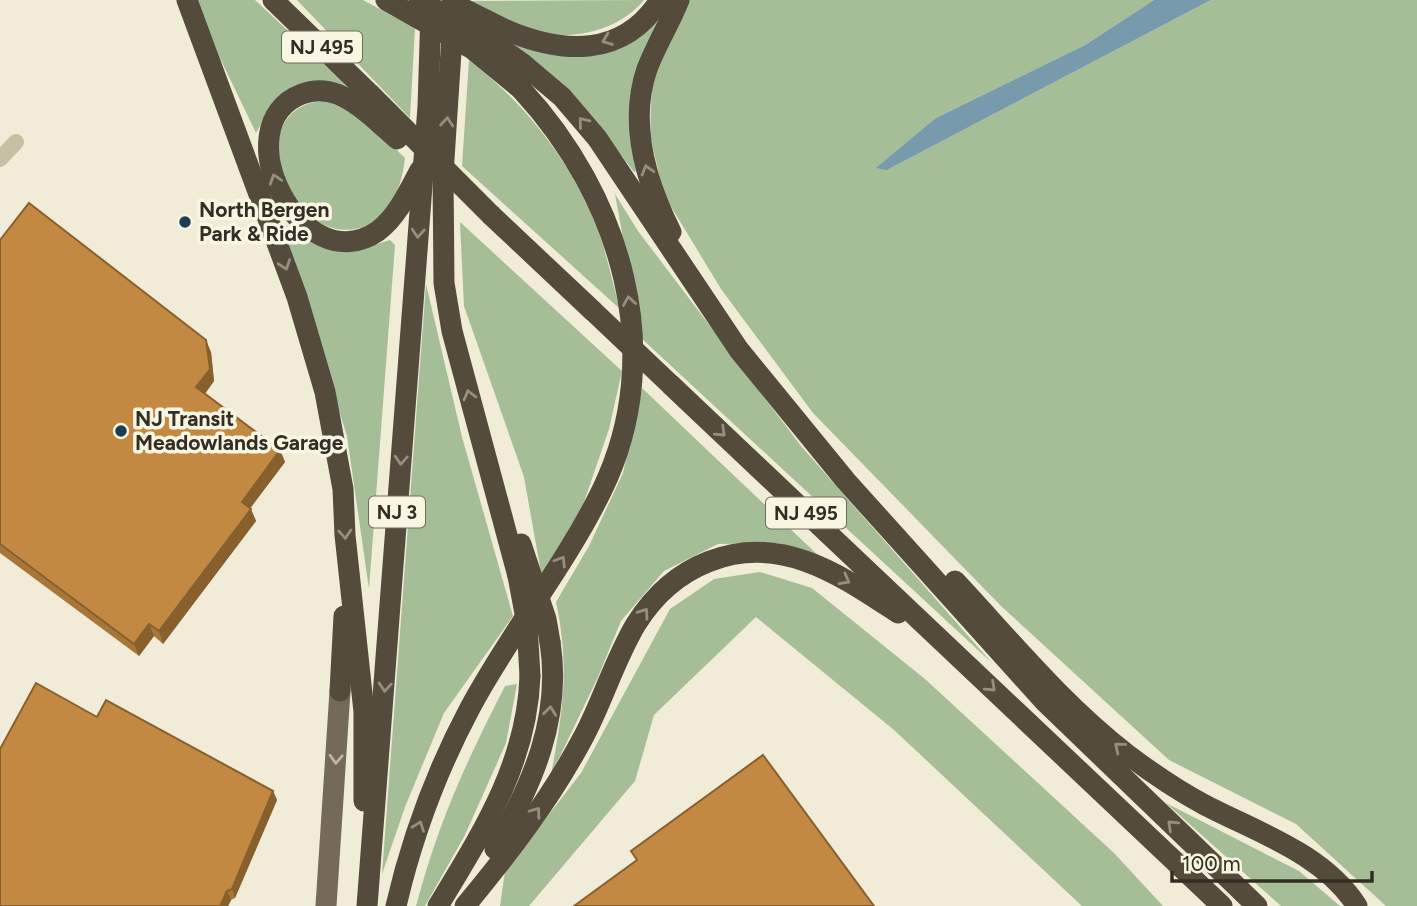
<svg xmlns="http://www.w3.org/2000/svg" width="1417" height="906" font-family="Figtree,sans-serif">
	<rect width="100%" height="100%" fill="#f0ecd7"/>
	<g fill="#a6be98">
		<path d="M198 0H255L355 93 341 87 269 110 256 133 219 56Z"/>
		<path d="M297 0H363L415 28 410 118Z"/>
		<path d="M644 0C619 31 569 43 531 30 509 22 488 10 467 1Z"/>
		<path d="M669 0 637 77 638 171 634 172 588 112 505 40 563 56 591 55Z"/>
		<path d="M686 0H1154L1085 45 936 118 887 170 1211 0H1417V906H1386L1296 824 1169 760 1001 606 813 413 721 289 664 195 650 135 652 78Z"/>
		<path d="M469 60C527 105 575 166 600 236 608 260 613 285 620 309L462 166Z"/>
		<path d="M322 101C358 107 379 133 405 158 402 183 394 213 368 225 293 258 234 110 322 101Z"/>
		<path d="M615 194 638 231 801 446 992 663 641 338Z"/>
		<path d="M279 221C327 249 334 258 390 240L395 245 369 589 347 436Z"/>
		<path d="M460 222 622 371 609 429 583 505 542 578 524 477 464 306Z"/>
		<path d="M426 284 462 437 513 616 444 713 405 807 382 874Z"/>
		<path d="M642 388 822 559 777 543 718 544 664 571 621 621 598 677 551 775C563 710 570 668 556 602L589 546 623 473Z"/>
		<path d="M760 572 812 588 925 679 1114 853 1163 906H1082L894 730 756 617 654 715 635 781 529 906H500L505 871 581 773 670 609 714 579Z"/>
		<path d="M517 684 506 743 465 835 425 906H416C438 823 466 762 505 686Z"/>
		<path d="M1166 803 1299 871 1340 906H1281Z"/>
	</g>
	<path fill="#779aac" d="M1154 0H1211L887 170 876 168 936 118 1085 45Z"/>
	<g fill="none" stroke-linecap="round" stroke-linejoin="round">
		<path stroke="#c7bfa4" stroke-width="16" d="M0 159 16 142"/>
		<path stroke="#756a57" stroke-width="21" d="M326 906 340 691"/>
		<g stroke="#544b3d" stroke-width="21">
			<path d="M187 0 297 297 325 392 343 489 345 535 364 712V801"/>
			<path d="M273 0 370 94"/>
			<path d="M453 21 443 174 444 283 452 331 518 576"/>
			<path d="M506 30C562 54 623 58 660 0"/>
			<path d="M523 64 562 97 597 138 739 350 846 481 1045 702 1257 906"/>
			<path d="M369 114C349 98 328 84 302 94 222 124 301 284 378 231 397 217 409 191 420 170"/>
			<path d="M491 215 593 311"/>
			<path d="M671 232C646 182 628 124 647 69 656 45 670 23 679 0"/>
			<path d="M671 385 1222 906"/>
			<path d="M955 581C1010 640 1063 705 1128 755 1152 773 1177 790 1203 804 1256 832 1323 853 1357 906"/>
			<path d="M340 691 344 616"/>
			<path d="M495 849C532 785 562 718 550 642"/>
			<path d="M367 906 428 107 431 11"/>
			<path d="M396 906C412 837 437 770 470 708 510 633 565 566 602 490 669 352 620 196 521 89"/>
			<path d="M438 906C482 833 527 764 530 676"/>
			<path d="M465 906C509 853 552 797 584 736 603 700 615 659 636 624 673 565 738 537 805 561 839 573 869 594 898 613"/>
		</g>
		<g stroke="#544b3d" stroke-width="21">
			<path d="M386 0 471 48 521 89"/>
			<path d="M419 0 494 43 523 64"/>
			<path d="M452 3 506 30"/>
			<path d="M370 94 491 215"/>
			<path d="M369 114 397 139"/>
			<path d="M593 311 671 385"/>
			<path d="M521 544 546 619 550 642"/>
			<path d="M518 576 527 624 530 676"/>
		</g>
	</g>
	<g fill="#a87639">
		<path d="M0 240 211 352 214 381 205 394 280 450 285 462 250 508 256 521 163 644 154 636 139 656 0 553Z"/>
		<path d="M273 791 277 800 235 898 231 900 228 906H0Z"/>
	</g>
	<g fill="#88602e">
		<path d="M206 340 211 352 214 381 200 400 196 387Z"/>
		<path d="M280 450 285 462 246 514 242 502Z"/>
		<path d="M251 509 256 521 163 644 159 631Z"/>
		<path d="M149 624 154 636 139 656 134 644Z"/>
		<path d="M273 791 277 800 235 898 232 889Z"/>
		<path d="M227 891 231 900 228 906H220Z"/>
	</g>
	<g fill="#c38942" stroke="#88602e" stroke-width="2">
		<path d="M29 203 206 340 210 369 196 387 280 450 242 502 251 509 159 631 149 624 134 644 0 544V240Z"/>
		<path d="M36 683 97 717 106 700 273 791 232 889 227 891 220 906H0V749Z"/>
		<path d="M763 755 874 906H574L637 860 631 851Z"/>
	</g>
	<defs><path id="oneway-chevron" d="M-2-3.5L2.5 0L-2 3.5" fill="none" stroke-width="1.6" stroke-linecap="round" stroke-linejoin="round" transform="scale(1.75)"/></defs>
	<g stroke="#968f7f">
		<use href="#oneway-chevron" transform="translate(607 40) rotate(159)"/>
		<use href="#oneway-chevron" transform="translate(447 122) rotate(-85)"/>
		<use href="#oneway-chevron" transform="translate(583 122) rotate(-129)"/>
		<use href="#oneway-chevron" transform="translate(647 170) rotate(-106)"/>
		<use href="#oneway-chevron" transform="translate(275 179) rotate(-108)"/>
		<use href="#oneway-chevron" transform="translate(418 233) rotate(94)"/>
		<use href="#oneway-chevron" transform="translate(285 265) rotate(70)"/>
		<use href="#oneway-chevron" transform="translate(629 301) rotate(-99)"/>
		<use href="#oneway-chevron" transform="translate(469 395) rotate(-105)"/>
		<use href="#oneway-chevron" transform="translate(721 432) rotate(43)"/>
		<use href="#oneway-chevron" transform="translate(401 460) rotate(94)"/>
		<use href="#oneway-chevron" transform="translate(345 534) rotate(86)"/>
		<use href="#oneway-chevron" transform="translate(561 561) rotate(-58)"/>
		<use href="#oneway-chevron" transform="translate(845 580) rotate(29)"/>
		<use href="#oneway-chevron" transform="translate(644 613) rotate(-55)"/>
		<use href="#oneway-chevron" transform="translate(385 687) rotate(94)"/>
		<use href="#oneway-chevron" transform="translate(991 687) rotate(43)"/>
		<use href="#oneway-chevron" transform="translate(550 711) rotate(-83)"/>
		<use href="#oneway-chevron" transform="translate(1119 747) rotate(-141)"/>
		<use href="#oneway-chevron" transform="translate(536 812) rotate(-54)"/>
		<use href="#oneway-chevron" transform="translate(1172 825) rotate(-137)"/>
		<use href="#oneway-chevron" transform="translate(419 826) rotate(-70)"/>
	</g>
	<use stroke="#bdb6a4" href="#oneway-chevron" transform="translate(336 759) rotate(93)"/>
	<g fill="#1c3e53" stroke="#f8f5e3" stroke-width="2.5">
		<circle cx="185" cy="222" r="7"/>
		<circle cx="121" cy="431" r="7"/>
	</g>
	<g text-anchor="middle" stroke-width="7" stroke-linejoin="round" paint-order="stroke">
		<g fill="#f8f5e3" stroke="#6e6a5e" stroke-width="2">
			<rect x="282" y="31.5" width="80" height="31" rx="5"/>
			<rect x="369" y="496.5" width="56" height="31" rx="5"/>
			<rect x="766" y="497.5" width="80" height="31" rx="5"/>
		</g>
		<g font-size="19" font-weight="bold" fill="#332e25">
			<text x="322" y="54">NJ 495</text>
			<text x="397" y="519">NJ 3</text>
			<text x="806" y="520">NJ 495</text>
		</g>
		<g font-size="21" font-weight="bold" fill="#332e25" stroke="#f8f5e3" text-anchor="start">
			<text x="199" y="217">North Bergen<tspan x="199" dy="24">Park &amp; Ride</tspan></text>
			<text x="135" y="426">NJ Transit<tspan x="135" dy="24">Meadowlands Garage</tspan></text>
		</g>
	</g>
	<path d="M1172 871v10h200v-10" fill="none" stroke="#332e25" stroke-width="3.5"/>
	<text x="1182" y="871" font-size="21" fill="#332e25" stroke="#f8f5e3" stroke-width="5" paint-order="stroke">100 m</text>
</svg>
